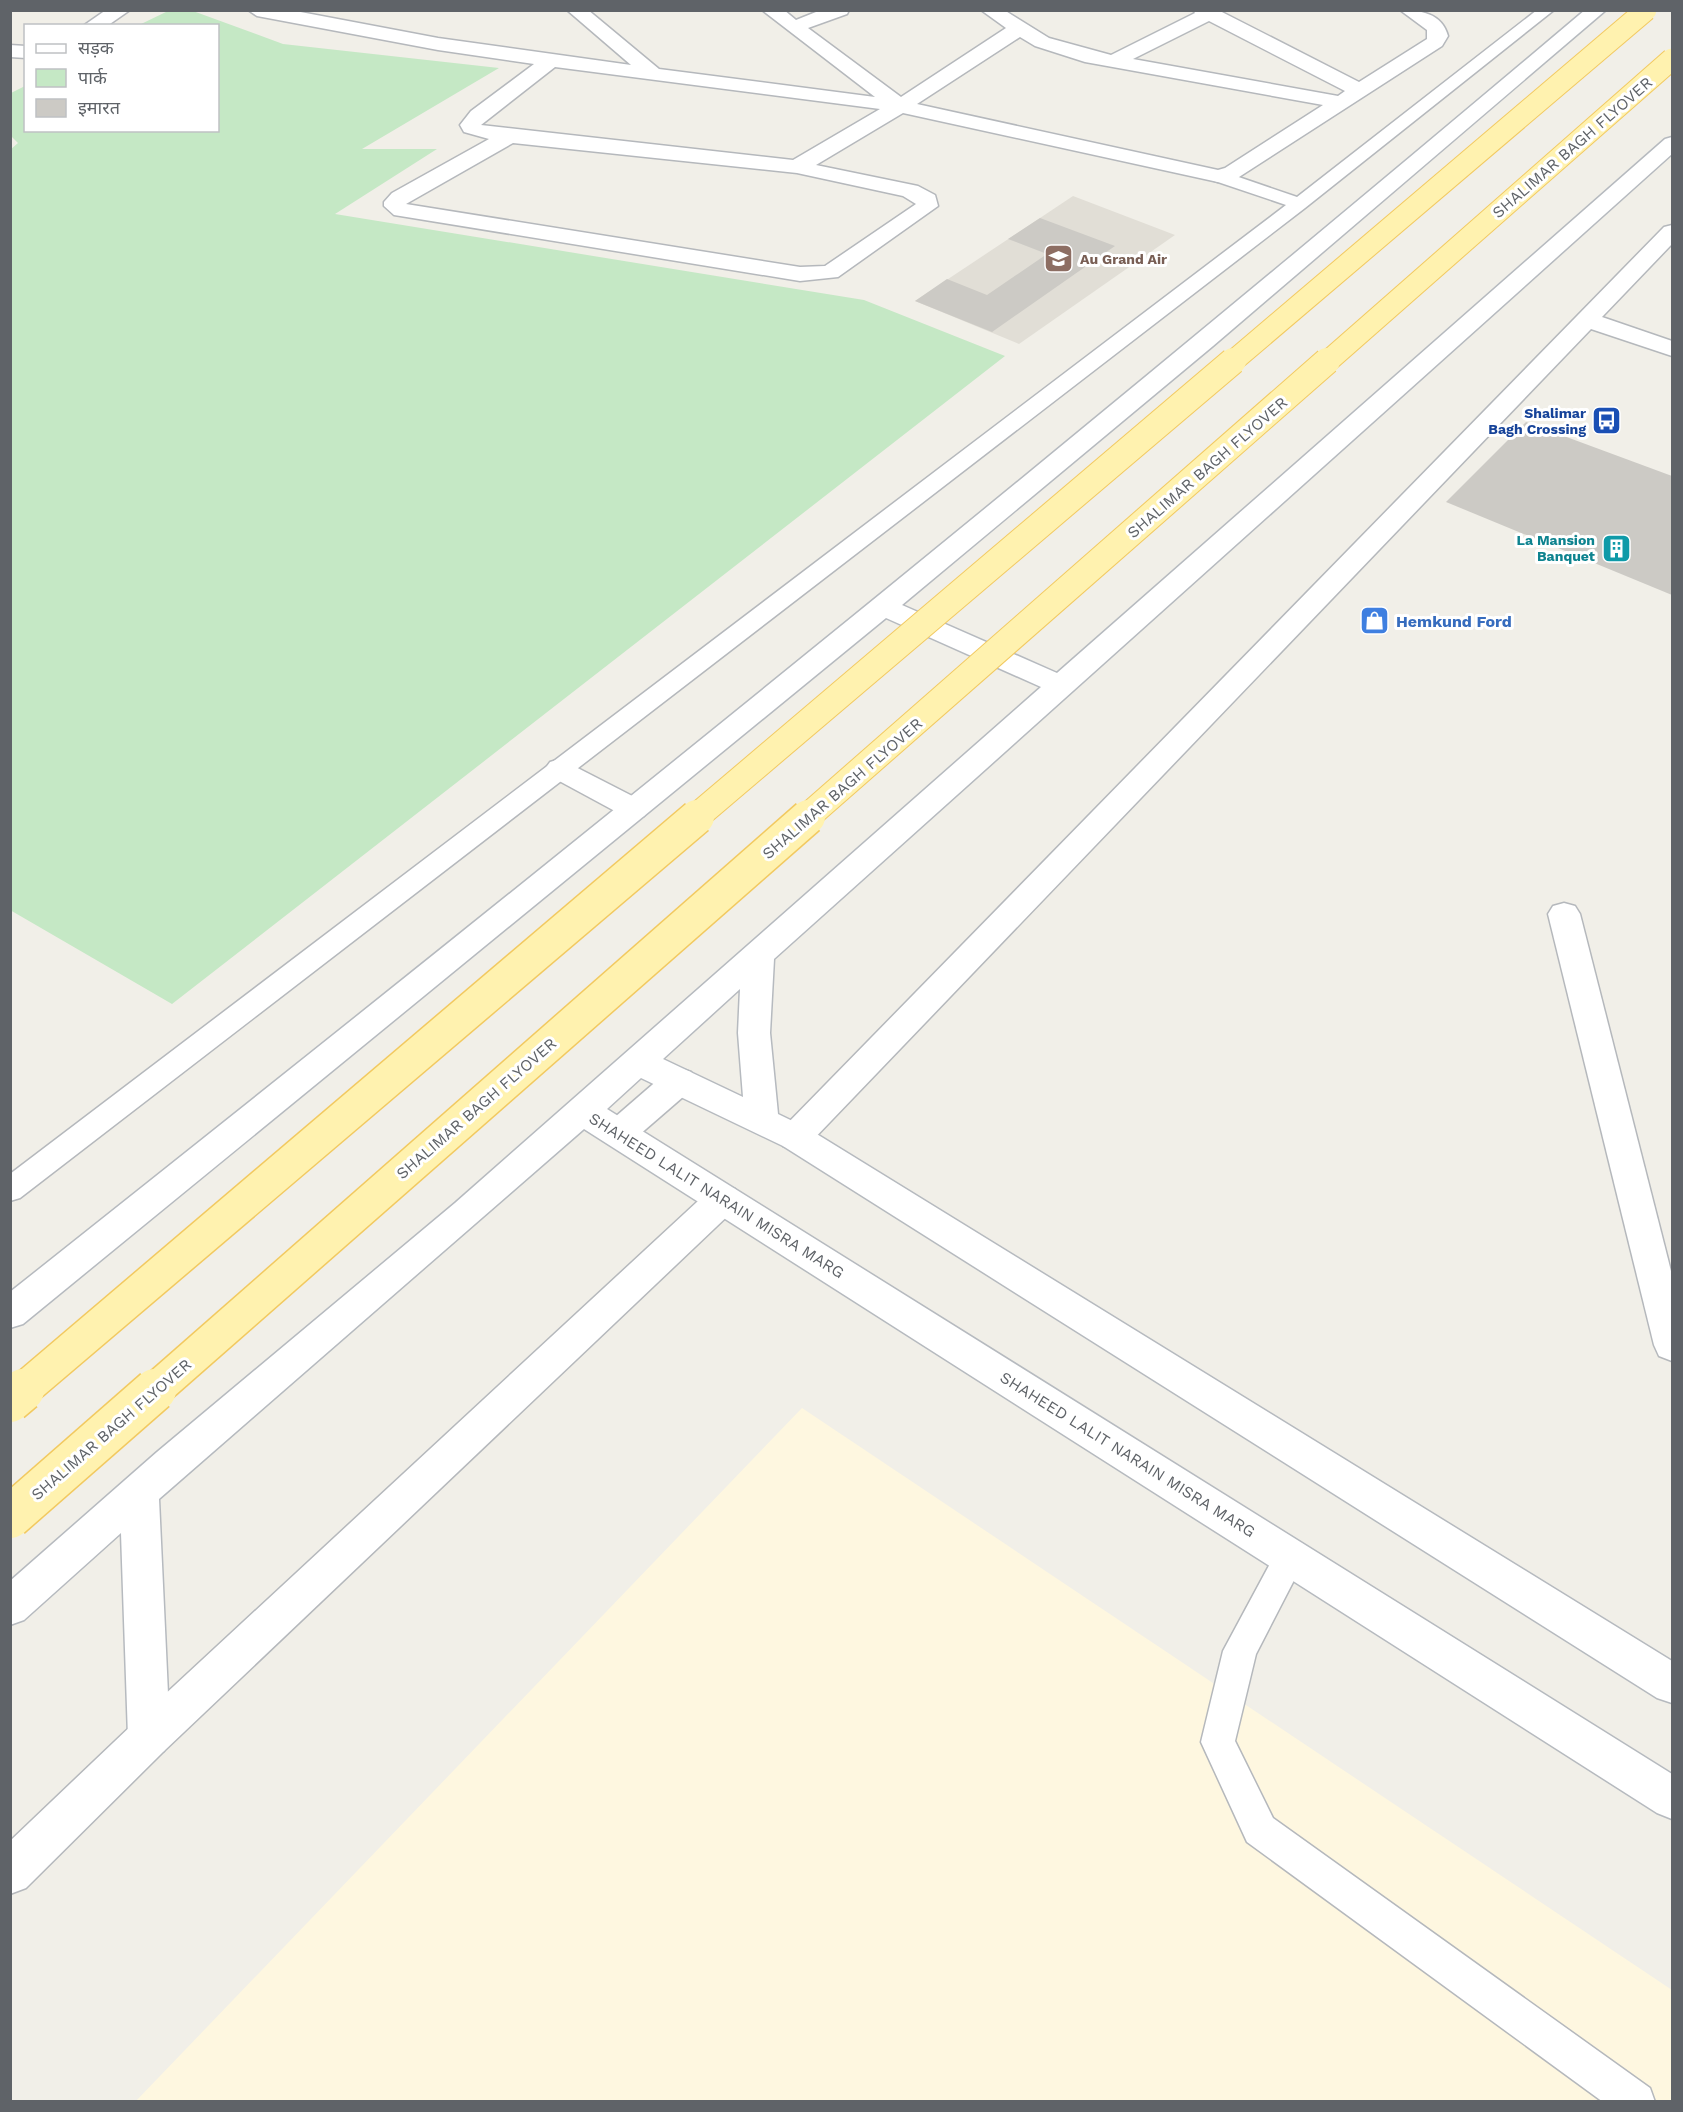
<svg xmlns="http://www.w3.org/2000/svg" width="1683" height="2112" font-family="'Work Sans','Noto Sans Devanagari',sans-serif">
	<rect width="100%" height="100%" fill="#f1efe8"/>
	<path fill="#fef7e0" d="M802 1408 1672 1990V2101L135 2102Z"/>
	<path fill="#e1ded6" d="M1073 196 1175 235 1019 344 915 301Z"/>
	<path fill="#c5e8c5" d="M168 11H193L283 44 499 68 362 149H437L335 214 864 300 1005 356 172 1004 10 910V150L18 143 11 136V93L25 86 26 130H218V26L139 25Z"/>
	<g fill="#cccac5">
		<path d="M1040 218 1115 246 992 332 915 301 947 279 987 295 1047 254 1008 239Z"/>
		<path d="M1526 422 1672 476V595L1446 502Z"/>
	</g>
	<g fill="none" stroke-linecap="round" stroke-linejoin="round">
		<defs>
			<g id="lane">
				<path d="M1537 10H1554L1305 208 20 1198 10 1201V1174L1286 205 1212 180 1209 176 1212 172H1224L1297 197Z"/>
				<path d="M1290 1542 1301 1547 1306 1557 1256 1654 1235 1741 1273 1818 1650 2088 1655 2102H1603L1247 1842 1201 1742 1223 1651 1279 1547Z"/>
			</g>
			<g id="street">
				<path d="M106 10H130L107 26H83Z"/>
				<path d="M248 10H290L438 38 631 65 567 10H588L659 69 875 97 762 10H784L796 20 821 10H849L847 14 808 28 901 97 1006 28 981 10H1004L1049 38 1111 55 1195 13 1193 10H1218L1359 82 1427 39V30L1400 10C1420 10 1442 13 1448 36L1442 46 1239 177 1218 182 903 113 816 165 918 186 935 195 938 206 838 277 800 281 394 215 384 206V202L392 193 489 139 464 132 460 125 471 111 534 64 438 50 257 16ZM1209 21 1345 91 1338 96 1133 59ZM1020 37 1035 46 1085 62 1323 105 1225 168 1218 170 917 104ZM555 67 880 109 793 160 481 125ZM513 143 797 173 903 196 916 204 825 266 800 267 406 204Z"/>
				<path d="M10 45 26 46V58L10 57Z"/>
				<path d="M1672 225V244L1602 317 1672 341V356L1591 329 807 1146 795 1150 783 1146 778 1137 783 1128 1664 227Z"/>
				<path d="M560 759 644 802 649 809 644 816 634 819 624 816 550 776 545 769 550 762Z"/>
				<path d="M1564 903 1575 906 1580 914 1672 1275V1361L1659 1356 1654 1345 1548 914 1553 906Z"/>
				<path d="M679 1068 691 1072 696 1081 691 1090 631 1142 619 1146 607 1142 602 1133 607 1124 667 1072Z"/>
				<path d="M723 1185 735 1189 740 1199 735 1209 164 1751 26 1888 10 1894V1841L134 1723 711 1189Z"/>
			</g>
			<path id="secondary" d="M1585 10H1606L1213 346 902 605 1057 673 1665 139 1672 137V154L774 959 770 1033 778 1114 807 1128 1672 1661V1703L1657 1698 783 1146 641 1078 607 1109 1672 1774V1819L1657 1813 584 1129 159 1499 170 1737 164 1751 149 1757 134 1751 128 1737 121 1533 24 1620 10 1625V1581L157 1452 455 1203 1041 687 886 618 23 1324 10 1328V1292C541 871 1068 447 1585 10ZM740 989 738 1033 743 1097 663 1059Z"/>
		</defs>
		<use href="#lane" stroke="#b5b8bc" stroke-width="3"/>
		<use href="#street" stroke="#b5b8bc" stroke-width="3"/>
		<use href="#secondary" stroke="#b6babf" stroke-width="3"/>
		<use href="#lane" fill="#fff" fill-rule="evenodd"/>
		<use href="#street" fill="#fff" fill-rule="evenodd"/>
		<use href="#secondary" fill="#fff" fill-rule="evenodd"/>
		<defs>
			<g id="primary-bridge-far3">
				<path d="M1231 363 1646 10"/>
				<path d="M1326 363 1672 59"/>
			</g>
			<g id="primary-bridge-far2">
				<path d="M695 818 1233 361"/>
				<path d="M806 818 1327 361"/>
			</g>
			<g id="primary-bridge-far1">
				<path d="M21 1392 697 817"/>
				<path d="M153 1392 808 817"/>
			</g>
			<g id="primary-bridge">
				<path d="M10 1401 23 1390"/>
				<path d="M10 1517 155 1390"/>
			</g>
		</defs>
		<use href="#primary-bridge-far3" stroke="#f2c960" stroke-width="23" stroke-linecap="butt"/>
		<use href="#primary-bridge-far2" stroke="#f2c960" stroke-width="28" stroke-linecap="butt"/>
		<use href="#primary-bridge-far1" stroke="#f2c960" stroke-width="37" stroke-linecap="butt"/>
		<use href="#primary-bridge" stroke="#f2c960" stroke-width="45" stroke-linecap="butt"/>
		<use href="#primary-bridge-far3" stroke="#fff2af" stroke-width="21"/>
		<use href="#primary-bridge-far2" stroke="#fff2af" stroke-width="26"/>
		<use href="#primary-bridge-far1" stroke="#fff2af" stroke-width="34"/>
		<use href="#primary-bridge" stroke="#fff2af" stroke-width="42"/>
	</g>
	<defs>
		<symbol id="school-square" viewBox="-11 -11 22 22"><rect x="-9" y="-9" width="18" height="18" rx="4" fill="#8d6e63" stroke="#fff"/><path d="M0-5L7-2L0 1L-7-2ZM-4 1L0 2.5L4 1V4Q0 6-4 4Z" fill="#fff"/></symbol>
		<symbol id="bus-square" viewBox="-11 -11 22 22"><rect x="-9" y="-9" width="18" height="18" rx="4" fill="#1a4fb4" stroke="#fff"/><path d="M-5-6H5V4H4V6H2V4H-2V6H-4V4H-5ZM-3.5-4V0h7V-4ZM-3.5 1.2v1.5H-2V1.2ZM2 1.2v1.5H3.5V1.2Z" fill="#fff"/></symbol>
		<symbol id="building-square" viewBox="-11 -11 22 22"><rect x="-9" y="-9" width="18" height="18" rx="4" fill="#0f9aa8" stroke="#fff"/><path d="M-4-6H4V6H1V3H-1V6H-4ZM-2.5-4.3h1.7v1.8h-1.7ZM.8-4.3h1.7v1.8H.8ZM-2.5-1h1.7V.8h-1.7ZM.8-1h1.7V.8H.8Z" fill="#fff"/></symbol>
		<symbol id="shop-square" viewBox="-11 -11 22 22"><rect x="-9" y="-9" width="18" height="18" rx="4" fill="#3f7fe0" stroke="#fff"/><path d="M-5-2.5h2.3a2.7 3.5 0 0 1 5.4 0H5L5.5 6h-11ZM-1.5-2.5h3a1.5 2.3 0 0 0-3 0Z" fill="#fff"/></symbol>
	</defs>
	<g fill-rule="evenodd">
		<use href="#school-square" x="1042" y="242" width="33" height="33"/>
		<use href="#bus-square" x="1590" y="404" width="33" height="33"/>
		<use href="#building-square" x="1600" y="532" width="33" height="33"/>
		<use href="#shop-square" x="1358" y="604" width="33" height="33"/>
	</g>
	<g text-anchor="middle" stroke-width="6" stroke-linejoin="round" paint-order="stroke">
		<g font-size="14" font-weight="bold" fill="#785e54" stroke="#fff" text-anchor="start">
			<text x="1080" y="264">Au Grand Air</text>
		</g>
		<g font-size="14" font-weight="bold" fill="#164399" stroke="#fff" text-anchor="end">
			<text x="1586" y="418">Shalimar<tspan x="1586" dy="16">Bagh Crossing</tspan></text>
		</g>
		<g font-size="14" font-weight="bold" fill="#0d838f" stroke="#fff" text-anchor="end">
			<text x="1595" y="545">La Mansion<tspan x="1595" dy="16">Banquet</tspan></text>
		</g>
		<g font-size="16" fill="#5f6368" stroke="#fff">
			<text transform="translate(1572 147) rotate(-41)" y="6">SHALIMAR BAGH FLYOVER</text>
			<text transform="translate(1207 467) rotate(-41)" y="6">SHALIMAR BAGH FLYOVER</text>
			<text transform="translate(842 788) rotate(-41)" y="6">SHALIMAR BAGH FLYOVER</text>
			<text transform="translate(476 1108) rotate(-41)" y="6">SHALIMAR BAGH FLYOVER</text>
			<text transform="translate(717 1195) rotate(32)" y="6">SHAHEED LALIT NARAIN MISRA MARG</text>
			<text transform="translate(111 1429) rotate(-41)" y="6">SHALIMAR BAGH FLYOVER</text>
			<text transform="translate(1128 1454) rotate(32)" y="6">SHAHEED LALIT NARAIN MISRA MARG</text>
		</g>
		<g font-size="16" font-weight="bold" fill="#366cbe" stroke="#fff" text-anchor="start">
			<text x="1396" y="627">Hemkund Ford</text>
		</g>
	</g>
	<rect width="1683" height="2112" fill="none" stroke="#5f6368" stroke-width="24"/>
	<rect x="24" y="24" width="195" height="108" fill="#ffffff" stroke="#bfc1c3" stroke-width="1.5"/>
	<rect x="36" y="44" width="30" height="9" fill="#ffffff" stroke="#bfc1c3" stroke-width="1.5"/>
	<text x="78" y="54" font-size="18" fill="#5f6368">सड़क</text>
	<rect x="36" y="69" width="30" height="18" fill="#c5e8c5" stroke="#bfc1c3" stroke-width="1.5"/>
	<text x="78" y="84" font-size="18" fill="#5f6368">पार्क</text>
	<rect x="36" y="99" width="30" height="18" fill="#cccac5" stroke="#bfc1c3" stroke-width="1.5"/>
	<text x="78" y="114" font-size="18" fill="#5f6368">इमारत</text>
</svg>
